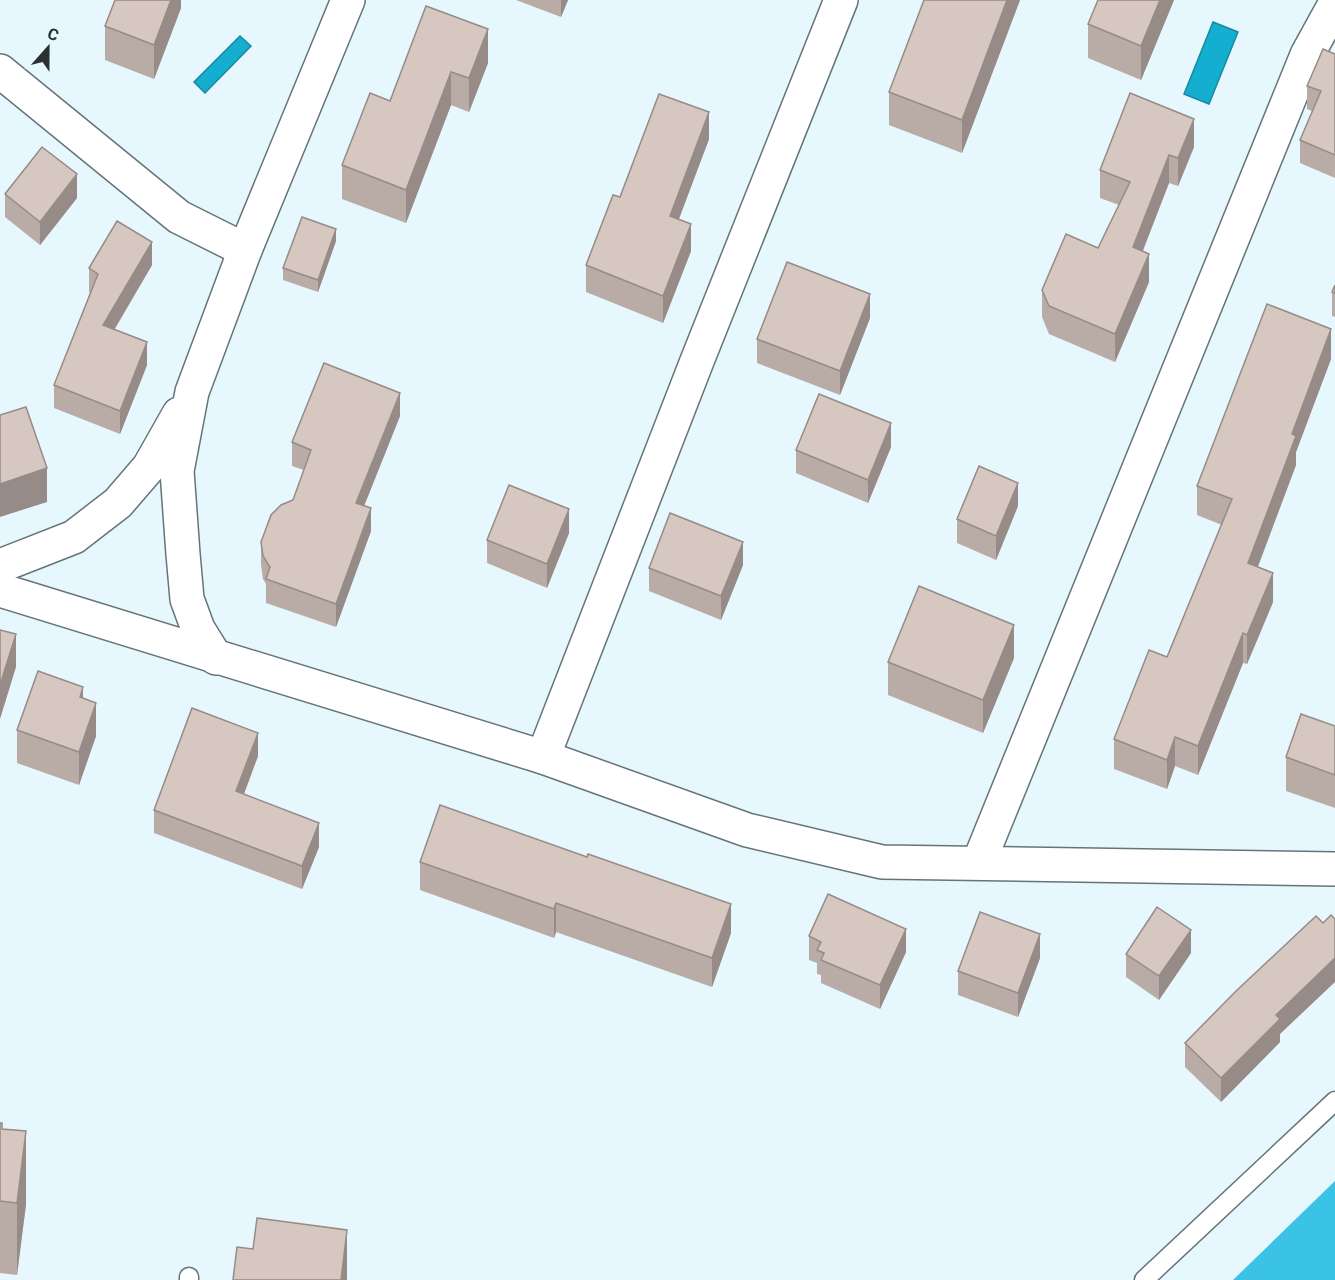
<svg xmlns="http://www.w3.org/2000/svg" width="1335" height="1280" font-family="Roboto,sans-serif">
	<rect width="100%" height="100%" fill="#e6f7fd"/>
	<path fill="#3ac3e6" d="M1335 1181V1280H1233Z"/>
	<g fill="#13aed0" stroke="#1a88a1" stroke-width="1.5">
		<path d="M1213 22 1238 32 1209 104 1184 94Z"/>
		<path d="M240 36 251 46 205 93 194 82Z"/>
	</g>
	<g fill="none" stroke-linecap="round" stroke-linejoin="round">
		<defs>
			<g id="lane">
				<path d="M189 1280V1277"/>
				<path d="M1144 1280 1335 1101"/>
			</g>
			<g id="street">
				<path d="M0 71 179 217 245 250"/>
				<path d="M0 566 74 537 118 503 149 467 179 414"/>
				<path d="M0 590 543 757 747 830 882 862 1335 869"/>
				<path d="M216 658 198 629 187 599 183 554 177 471 192 392 245 250 348 0"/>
				<path d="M543 757 697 361 841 0"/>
				<path d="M979 862 1307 55 1335 4"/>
			</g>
		</defs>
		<use href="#lane" stroke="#657479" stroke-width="21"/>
		<use href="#street" stroke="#657479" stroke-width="36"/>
		<use href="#lane" stroke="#fff" stroke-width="18"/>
		<use href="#street" stroke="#fff" stroke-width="33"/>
	</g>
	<g fill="#b9aba6">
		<path d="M181 0V8L154 79 105 60V26Z"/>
		<path d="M516 0H568L561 17Z"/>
		<path d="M1020 0 962 153 889 125V92Z"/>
		<path d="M1174 0 1141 80 1088 58V24Z"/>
		<path d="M426 6 488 63 469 112 451 105 406 223 342 199V165L390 101Z"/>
		<path d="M1335 54V178L1300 163V140L1312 111 1307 109V86Z"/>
		<path d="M709 139 678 220 691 251 663 323 586 292V265L620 197Z"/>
		<path d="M1194 147 1178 186 1169 183 1143 251 1149 282 1115 362 1049 334 1042 317V290L1098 248 1119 205 1100 198V170Z"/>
		<path d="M5 194 77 198 40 245 5 217Z"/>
		<path d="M336 241 318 292 283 280V268Z"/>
		<path d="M152 265 115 329 147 365 120 434 54 408V385L90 293 89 292V268Z"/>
		<path d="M1335 285V317L1332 316V292Z"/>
		<path d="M870 318 840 395 757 363V339Z"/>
		<path d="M1331 359 1296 452V465L1258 567 1273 602 1247 664 1243 663 1198 775 1175 766 1167 789 1114 769V739L1167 657 1222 525 1197 515V486Z"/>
		<path d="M400 416 364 506 371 531 336 627 266 603V584L263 579 261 565V542L293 500 304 470 292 466V442Z"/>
		<path d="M891 447 868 503 796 473V450Z"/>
		<path d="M1018 506 996 560 957 543V519Z"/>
		<path d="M569 533 547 588 487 563V540Z"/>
		<path d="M743 565 721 620 649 591V568Z"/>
		<path d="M1014 658 983 733 888 695V662Z"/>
		<path d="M83 698 96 736 79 785 17 763V730Z"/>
		<path d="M1335 726V808L1286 791V757Z"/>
		<path d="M258 756 244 794 319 847 302 889 154 833V810Z"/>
		<path d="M420 862 731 933 712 987 556 932 554 938 420 890Z"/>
		<path d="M809 936 906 952 880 1009 821 983V975L817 974V963L809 960Z"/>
		<path d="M1191 953 1159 1000 1126 977V954Z"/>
		<path d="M1040 958 1018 1017 958 995V971Z"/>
		<path d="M1280 1034V1042L1221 1102 1185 1067V1043Z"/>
		<path d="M0 1123 26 1204 17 1275 0 1273Z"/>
	</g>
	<g fill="#968b87">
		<path d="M171 0H181V8L154 79V45Z"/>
		<path d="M561 0H568L561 17Z"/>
		<path d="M1007 0H1020L962 153V120Z"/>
		<path d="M1160 0H1174L1141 80V46Z"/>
		<path d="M488 29V63L469 112V78Z"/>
		<path d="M451 72V105L406 223V190Z"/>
		<path d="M709 112V139L670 243V216Z"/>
		<path d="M1194 119V147L1178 186V158Z"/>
		<path d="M1169 155V183L1133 275V247Z"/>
		<path d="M77 174V198L40 245V222Z"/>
		<path d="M691 224V251L663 323V296Z"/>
		<path d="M336 229V241L318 292V280Z"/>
		<path d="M152 242V265L103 348V325Z"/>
		<path d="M1149 254V282L1115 362V334Z"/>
		<path d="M870 294V318L840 395V371Z"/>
		<path d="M1331 329V359L1296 452V465L1248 592V563L1292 434Z"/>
		<path d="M147 342V365L120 434V411Z"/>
		<path d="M400 393V416L356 526V503Z"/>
		<path d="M891 423V447L868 503V480Z"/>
		<path d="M47 468V502L0 517V484Z"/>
		<path d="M1018 483V506L996 560V536Z"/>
		<path d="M371 508V531L336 627V604Z"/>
		<path d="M569 509V533L547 588V564Z"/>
		<path d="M743 542V565L721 620V596Z"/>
		<path d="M1273 573V602L1247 664V635Z"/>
		<path d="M1014 625V658L983 733V700Z"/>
		<path d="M1243 633V663L1198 775V746Z"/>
		<path d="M16 634V667L0 719V685Z"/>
		<path d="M83 687V721L80 697Z"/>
		<path d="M96 703V736L79 785V752Z"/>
		<path d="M258 733V756L236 815V791Z"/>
		<path d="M1175 737V766L1167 789V760Z"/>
		<path d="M319 823V847L302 889V866Z"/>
		<path d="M556 903V932L554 938V909Z"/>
		<path d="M731 904V933L712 987V958Z"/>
		<path d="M906 929V952L880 1009V985Z"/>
		<path d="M1191 930V953L1159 1000V976Z"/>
		<path d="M1040 934V958L1018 1017V993Z"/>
		<path d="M1335 958V982L1280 1034V1042L1221 1102V1078L1276 1015Z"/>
		<path d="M26 1131V1204L17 1275V1203Z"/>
		<path d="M347 1230V1280H341Z"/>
	</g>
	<g fill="#d7c7c1" stroke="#968b87" stroke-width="1.5">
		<path d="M115 0H171L154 45 105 26Z"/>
		<path d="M924 0H1007L962 120 889 92Z"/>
		<path d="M1098 0H1160L1141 46 1088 24Z"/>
		<path d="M426 6 488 29 469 78 451 72 406 190 342 165 370 93 390 101Z"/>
		<path d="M1323 49 1335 54V155L1300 140 1321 91 1307 86Z"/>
		<path d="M1130 93 1194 119 1178 158 1169 155 1133 247 1149 254 1115 334 1049 306 1042 290 1066 234 1098 248 1130 182 1100 170Z"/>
		<path d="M659 94 709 112 670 216 691 224 663 296 586 265 613 195 620 197Z"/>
		<path d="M42 147 77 174 40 222 5 194Z"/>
		<path d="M302 217 336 229 318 280 283 268Z"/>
		<path d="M117 221 152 242 103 325 147 342 120 411 54 385 98 274 89 268Z"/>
		<path d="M787 262 870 294 840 371 757 339Z"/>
		<path d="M1335 285V293L1332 292Z"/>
		<path d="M1267 304 1331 329 1292 434 1296 436 1248 563 1273 573 1247 635 1243 633 1198 746 1175 737 1167 760 1114 739 1149 650 1167 657 1232 499 1197 486Z"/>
		<path d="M324 363 400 393 356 503 371 508 336 604 266 579 270 567 263 556 261 542 271 515 281 505 293 500 311 450 292 442Z"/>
		<path d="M819 394 891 423 868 480 796 450Z"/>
		<path d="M26 407 47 468 0 484V415Z"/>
		<path d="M979 466 1018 483 996 536 957 519Z"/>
		<path d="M509 485 569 509 547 564 487 540Z"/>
		<path d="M670 513 743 542 721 596 649 568Z"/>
		<path d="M919 586 1014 625 983 700 888 662Z"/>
		<path d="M0 630 16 634 0 685Z"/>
		<path d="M38 671 83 687 80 697 96 703 79 752 17 730Z"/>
		<path d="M192 708 258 733 236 791 319 823 302 866 154 810Z"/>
		<path d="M1301 714 1335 726V775L1286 757Z"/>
		<path d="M440 805 587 857 588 854 731 904 712 958 556 903 554 909 420 862Z"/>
		<path d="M828 894 906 929 880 985 821 960 824 953 817 950 821 942 809 936Z"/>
		<path d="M1157 907 1191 930 1159 976 1126 954Z"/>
		<path d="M980 912 1040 934 1018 993 958 971Z"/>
		<path d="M1331 915 1335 919V958L1276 1015 1280 1019 1221 1078 1185 1043 1235 992 1316 916 1323 923Z"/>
		<path d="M0 1123H2V1129L26 1131 17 1203 0 1201Z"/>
		<path d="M257 1218 347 1230 341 1280H233L237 1247 253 1249Z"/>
	</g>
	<g transform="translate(48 48) rotate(21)" stroke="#e6f7fd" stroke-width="4.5" paint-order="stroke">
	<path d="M0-4.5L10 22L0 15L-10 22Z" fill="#2a3033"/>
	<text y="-9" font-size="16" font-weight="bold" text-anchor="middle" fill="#2a3033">С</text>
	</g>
</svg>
